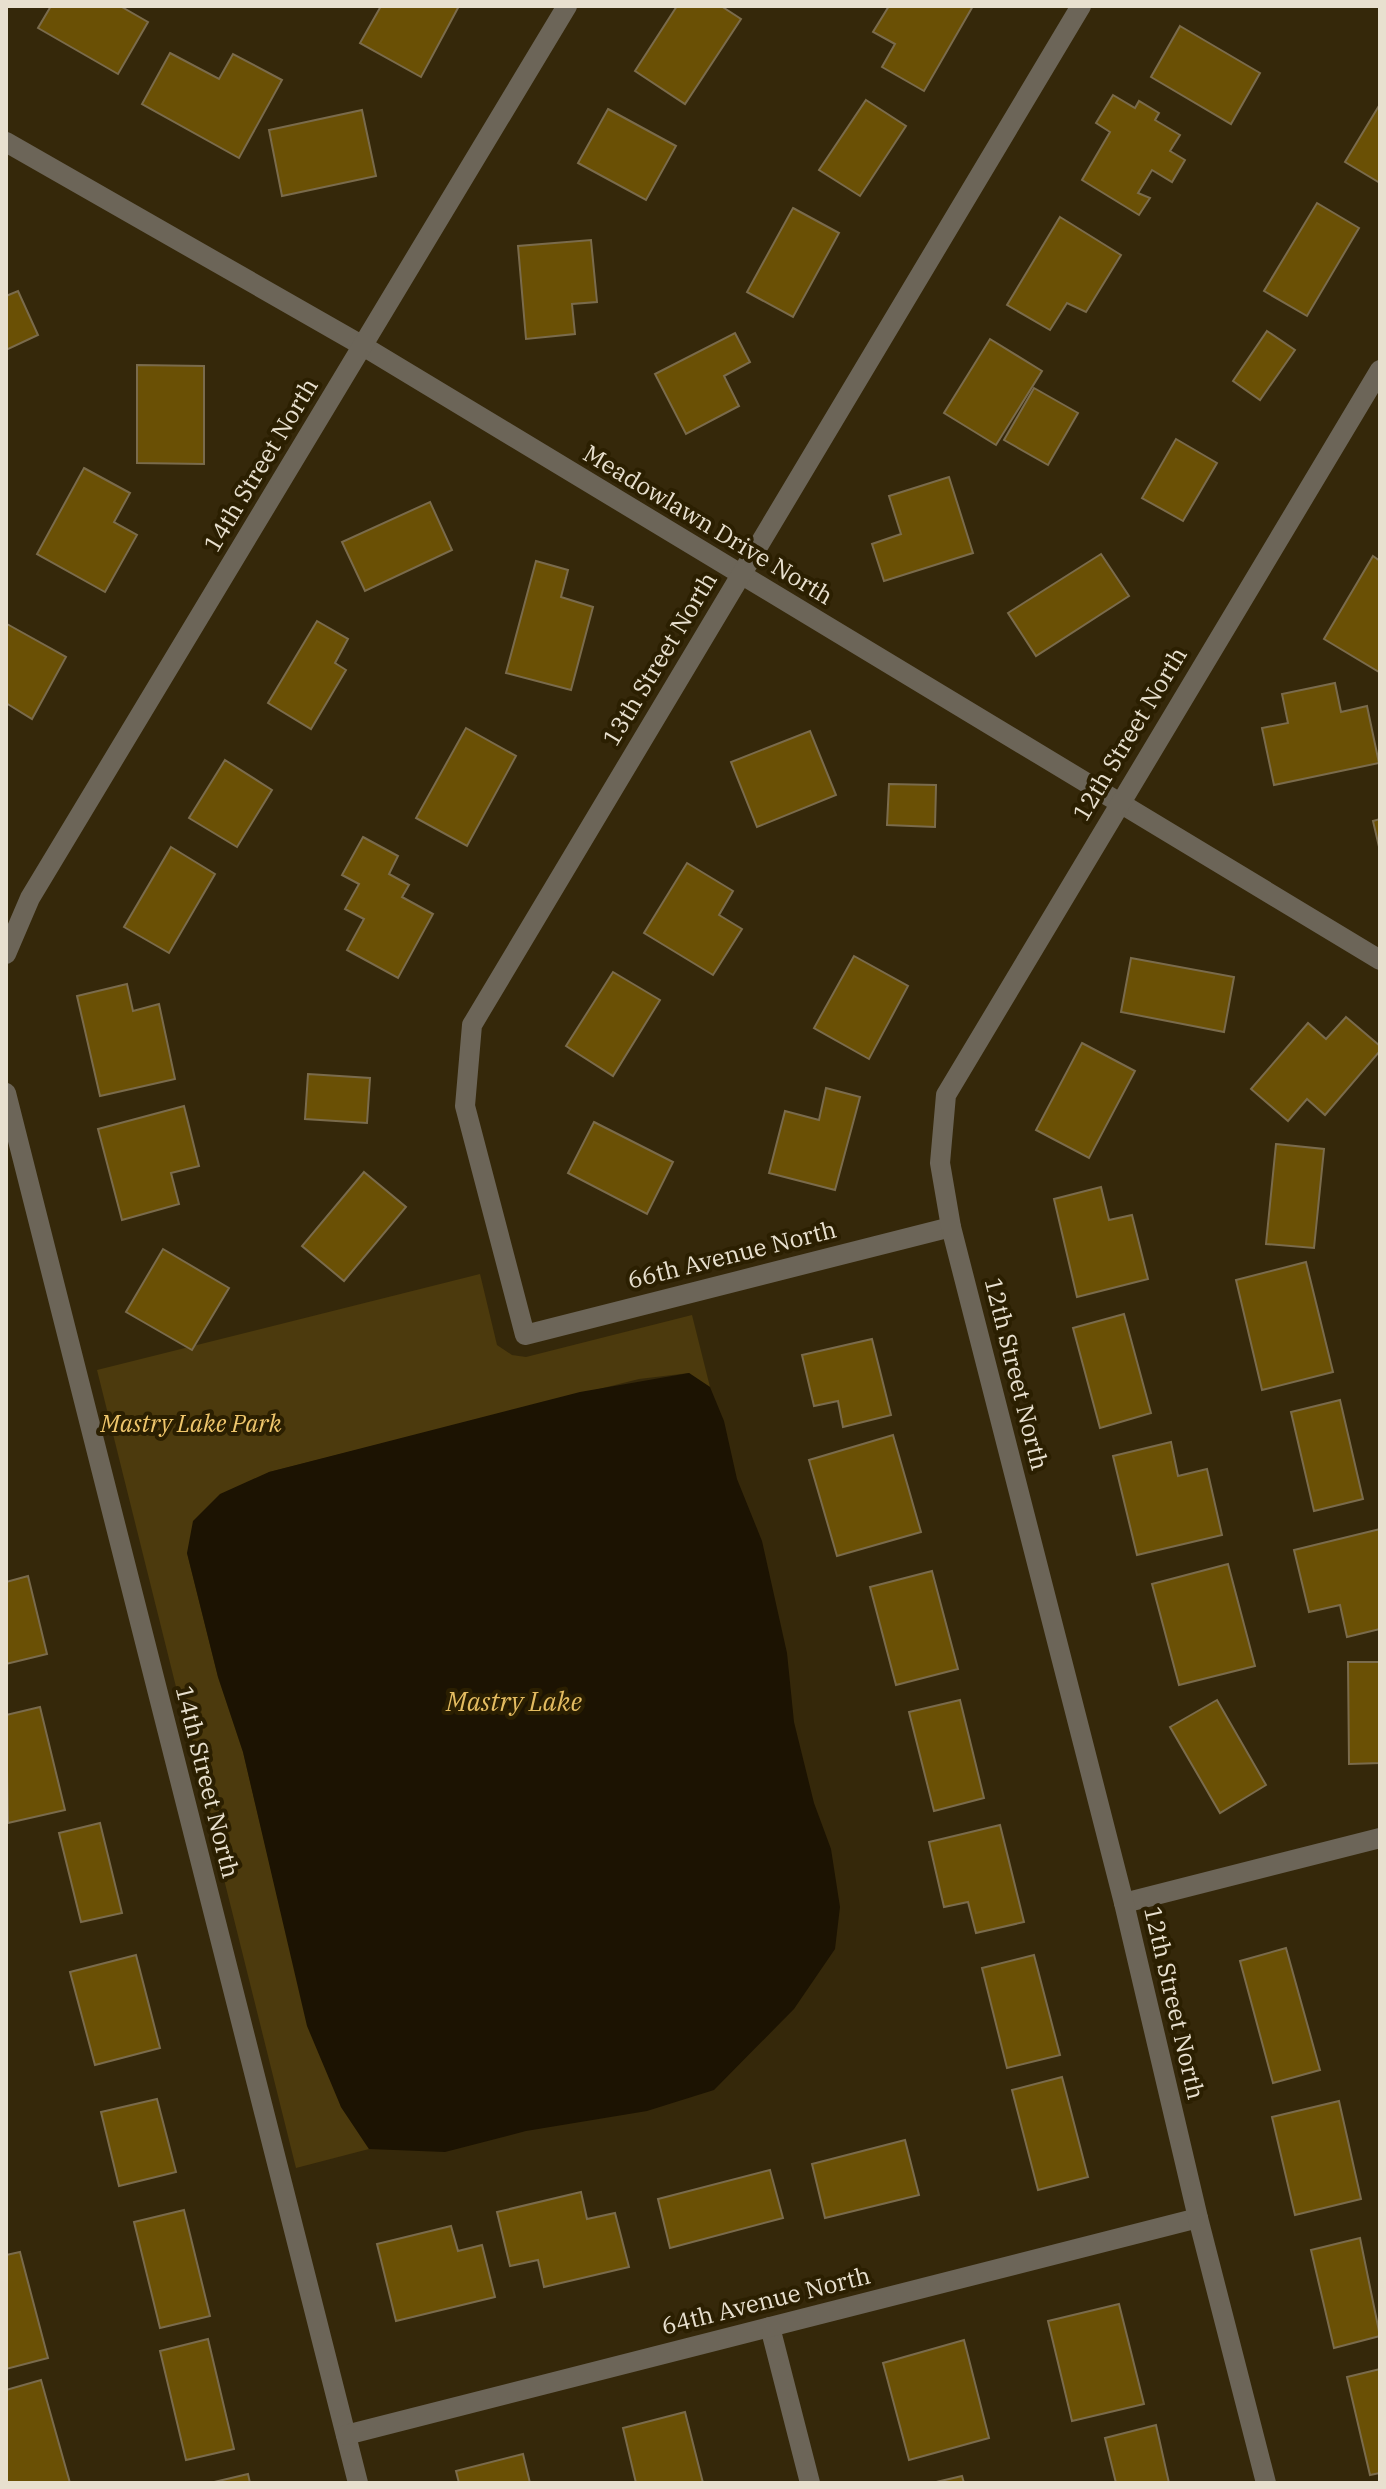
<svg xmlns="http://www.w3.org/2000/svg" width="1386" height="2489" font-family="'IBM Plex Serif',serif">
	<rect width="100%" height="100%" fill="#35280a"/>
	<path fill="#4c3a0d" d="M480 1274 497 1345 512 1355 526 1357 692 1315 710 1387 689 1373 639 1379 269 1472 187 1553 218 1677 243 1752 284 1924 341 2107 369 2149 296 2168 97 1370Z"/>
	<path fill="#1c1302" d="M689 1373 710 1387 724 1421 737 1479 762 1541 787 1653 794 1722 814 1803 831 1849 840 1907 835 1949 794 2009 714 2090 647 2111 526 2131 445 2152 369 2149 341 2107 307 2026 243 1752 218 1677 187 1553 193 1521 220 1494 269 1472 580 1392Z"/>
	<g fill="#6a5005" stroke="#7a6b4c" stroke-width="2">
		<path d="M51 6H120L148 22 118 74 38 28Z"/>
		<path d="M381 6H459L421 77 360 43Z"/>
		<path d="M677 6H721L741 19 685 104 635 71Z"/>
		<path d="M889 6H973L924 91 882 67 895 44 873 32Z"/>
		<path d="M1180 26 1260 73 1231 124 1151 77Z"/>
		<path d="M170 53 219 79 233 54 282 80 239 158 142 104Z"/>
		<path d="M1113 95 1135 108 1139 101 1159 113 1155 120 1180 135 1170 151 1185 160 1172 182 1152 170 1138 193 1150 198 1139 215 1082 180 1110 132 1096 123Z"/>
		<path d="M866 100 906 126 860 196 819 170Z"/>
		<path d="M1380 104V183L1345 162Z"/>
		<path d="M608 109 676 146 646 200 578 163Z"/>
		<path d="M362 110 376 176 282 196 269 130Z"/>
		<path d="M1317 203 1359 228 1307 316 1264 291Z"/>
		<path d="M793 208 839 233 793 317 747 292Z"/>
		<path d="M1060 217 1121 255 1086 312 1067 303 1050 330 1007 305Z"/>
		<path d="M591 240 597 302 572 304 575 334 526 339 518 246Z"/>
		<path d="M18 291 38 335 6 350V296Z"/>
		<path d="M1267 331 1295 350 1260 400 1233 381Z"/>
		<path d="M735 333 750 362 724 376 739 406 686 434 655 374Z"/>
		<path d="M990 339 1042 371 996 445 944 413Z"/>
		<path d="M137 365 204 366V464L137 463Z"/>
		<path d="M1034 388 1078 413 1048 465 1004 440Z"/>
		<path d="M1176 439 1217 463 1183 521 1142 498Z"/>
		<path d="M84 468 130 493 114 522 137 535 105 592 37 554Z"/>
		<path d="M949 477 973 553 884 581 872 544 901 534 889 496Z"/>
		<path d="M430 502 452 550 365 591 342 542Z"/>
		<path d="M1101 554 1129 596 1036 656 1008 613Z"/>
		<path d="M1373 556 1380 561 1379 672 1324 639Z"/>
		<path d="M536 561 568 570 561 597 593 607 571 690 506 673Z"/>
		<path d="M317 621 348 639 335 663 346 670 311 729 268 703Z"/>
		<path d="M7 624 66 657 32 719 6 703Z"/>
		<path d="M1335 683 1341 712 1367 706 1379 763 1274 785 1262 728 1288 723 1282 694Z"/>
		<path d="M466 728 516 756 467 846 416 818Z"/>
		<path d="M810 731 836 795 757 827 731 762Z"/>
		<path d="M225 760 272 790 237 847 189 818Z"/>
		<path d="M889 784 936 785 935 827 887 825Z"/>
		<path d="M1380 819V851L1373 821Z"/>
		<path d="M363 837 398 856 389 874 409 885 402 897 433 914 398 978 347 950 364 919 345 909 359 884 342 875Z"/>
		<path d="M171 847 215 874 169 953 124 927Z"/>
		<path d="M687 863 733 891 719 915 742 929 713 975 644 933Z"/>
		<path d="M854 956 908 986 869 1059 814 1028Z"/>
		<path d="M1131 958 1234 977 1224 1032 1121 1012Z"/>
		<path d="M613 972 660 1000 613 1076 566 1046Z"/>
		<path d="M127 984 133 1011 159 1004 175 1079 100 1096 77 996Z"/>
		<path d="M1346 1017 1380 1046V1051L1325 1115 1307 1099 1288 1121 1251 1089 1308 1023 1326 1039Z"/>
		<path d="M1082 1043 1135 1071 1089 1158 1036 1130Z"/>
		<path d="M308 1074 370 1078 367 1123 305 1119Z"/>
		<path d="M826 1088 860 1097 835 1190 769 1173 785 1111 819 1120Z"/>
		<path d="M184 1106 199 1166 171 1173 179 1204 122 1220 98 1129Z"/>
		<path d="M594 1122 673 1162 647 1214 568 1173Z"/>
		<path d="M1276 1144 1324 1149 1314 1248 1266 1244Z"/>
		<path d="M364 1172 406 1207 344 1281 302 1246Z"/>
		<path d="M1101 1187 1109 1220 1132 1215 1148 1279 1077 1297 1054 1199Z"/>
		<path d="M163 1249 229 1288 192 1350 126 1312Z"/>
		<path d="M1306 1262 1333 1372 1262 1390 1236 1280Z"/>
		<path d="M1124 1314 1151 1413 1100 1428 1073 1328Z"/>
		<path d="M872 1339 891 1415 843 1427 838 1401 814 1406 802 1355Z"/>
		<path d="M1340 1400 1363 1499 1314 1511 1291 1412Z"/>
		<path d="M893 1435 921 1532 837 1556 809 1460Z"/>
		<path d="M1171 1442 1178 1476 1207 1469 1222 1535 1137 1555 1113 1456Z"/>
		<path d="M1380 1529V1629L1347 1637 1340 1605 1309 1612 1294 1550Z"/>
		<path d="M1228 1564 1255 1666 1179 1685 1152 1584Z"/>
		<path d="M932 1571 958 1669 896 1685 870 1587Z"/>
		<path d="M28 1576 47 1654 6 1664V1582Z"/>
		<path d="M1348 1662H1380V1763L1349 1764Z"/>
		<path d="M960 1700 984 1798 934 1811 909 1712Z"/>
		<path d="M1217 1700 1266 1785 1220 1813 1170 1727Z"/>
		<path d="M40 1707 65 1810 8 1823 6 1715Z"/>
		<path d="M100 1823 122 1913 81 1922 59 1833Z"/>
		<path d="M1000 1825 1024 1922 976 1933 968 1902 944 1907 929 1842Z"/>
		<path d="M1286 1948 1320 2070 1273 2083 1240 1961Z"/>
		<path d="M136 1955 160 2048 95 2065 70 1972Z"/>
		<path d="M1034 1955 1060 2055 1007 2068 982 1968Z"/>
		<path d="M1062 2077 1088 2177 1038 2190 1012 2090Z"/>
		<path d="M157 2099 176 2172 119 2186 101 2112Z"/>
		<path d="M1339 2101 1361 2199 1295 2215 1272 2117Z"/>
		<path d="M905 2140 919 2195 825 2218 812 2164Z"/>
		<path d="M770 2170 783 2218 670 2248 658 2199Z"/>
		<path d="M581 2192 587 2219 615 2213 629 2267 544 2287 538 2260 510 2266 497 2212Z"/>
		<path d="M184 2210 210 2316 160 2328 134 2222Z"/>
		<path d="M451 2226 458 2251 482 2245 495 2297 396 2321 377 2244Z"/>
		<path d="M1360 2238 1380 2336 1334 2348 1311 2250Z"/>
		<path d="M20 2252 48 2358 6 2369V2255Z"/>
		<path d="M1119 2304 1144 2404 1072 2421 1048 2321Z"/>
		<path d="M208 2339 234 2449 186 2460 160 2351Z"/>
		<path d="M964 2340 989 2438 909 2460 883 2363Z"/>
		<path d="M1380 2369V2473L1370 2475 1347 2377Z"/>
		<path d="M41 2380 70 2483H6V2390Z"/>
		<path d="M685 2412 703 2483H636L623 2428Z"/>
		<path d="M1156 2425 1169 2483H1116L1105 2438Z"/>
		<path d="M523 2454 530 2483H459L456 2471Z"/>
		<path d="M248 2474 250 2483H210Z"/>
		<path d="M962 2476 964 2483H932Z"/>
	</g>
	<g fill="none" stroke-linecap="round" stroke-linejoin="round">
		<g stroke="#6c6558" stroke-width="20">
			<path d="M6 142 363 346 1380 960"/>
			<path d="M6 954 30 898 567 6"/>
			<path d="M6 1093 358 2483"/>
			<path d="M951 1227 525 1335 465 1106 472 1025 1081 6"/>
			<path d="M1124 1903 1380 1838"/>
			<path d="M770 2327 810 2483"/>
			<path d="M346 2435 1198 2218"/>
			<path d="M1266 2483 1198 2218 1124 1903 951 1227 940 1163 946 1095 1380 370"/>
		</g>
	</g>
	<g text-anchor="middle" stroke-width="8" stroke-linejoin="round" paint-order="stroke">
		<g font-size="24" fill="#e8e0cf" stroke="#2b1f01">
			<text transform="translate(261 465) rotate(-59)" y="8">14th Street North</text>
			<text transform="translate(708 525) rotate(31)" y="8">Meadowlawn Drive North</text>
			<text transform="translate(660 659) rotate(-59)" y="8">13th Street North</text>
			<text transform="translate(1130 734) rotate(-59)" y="8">12th Street North</text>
			<text transform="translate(732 1255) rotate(-14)" y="8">66th Avenue North</text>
			<text transform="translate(1016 1374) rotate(76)" y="8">12th Street North</text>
			<text transform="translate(207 1782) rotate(76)" y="8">14th Street North</text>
			<text transform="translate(1174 2003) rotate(77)" y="8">12th Street North</text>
			<text transform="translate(766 2301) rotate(-14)" y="8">64th Avenue North</text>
		</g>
		<g font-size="24" font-style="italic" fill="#efc66c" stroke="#2b1f01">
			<text x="191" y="1432">Mastry Lake Park</text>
		</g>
		<g font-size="26" font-style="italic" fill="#e4bc61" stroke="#2b1f01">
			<text x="514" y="1711">Mastry Lake</text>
		</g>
	</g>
	<rect width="1386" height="2489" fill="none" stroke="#e8e0cf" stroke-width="16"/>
</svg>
